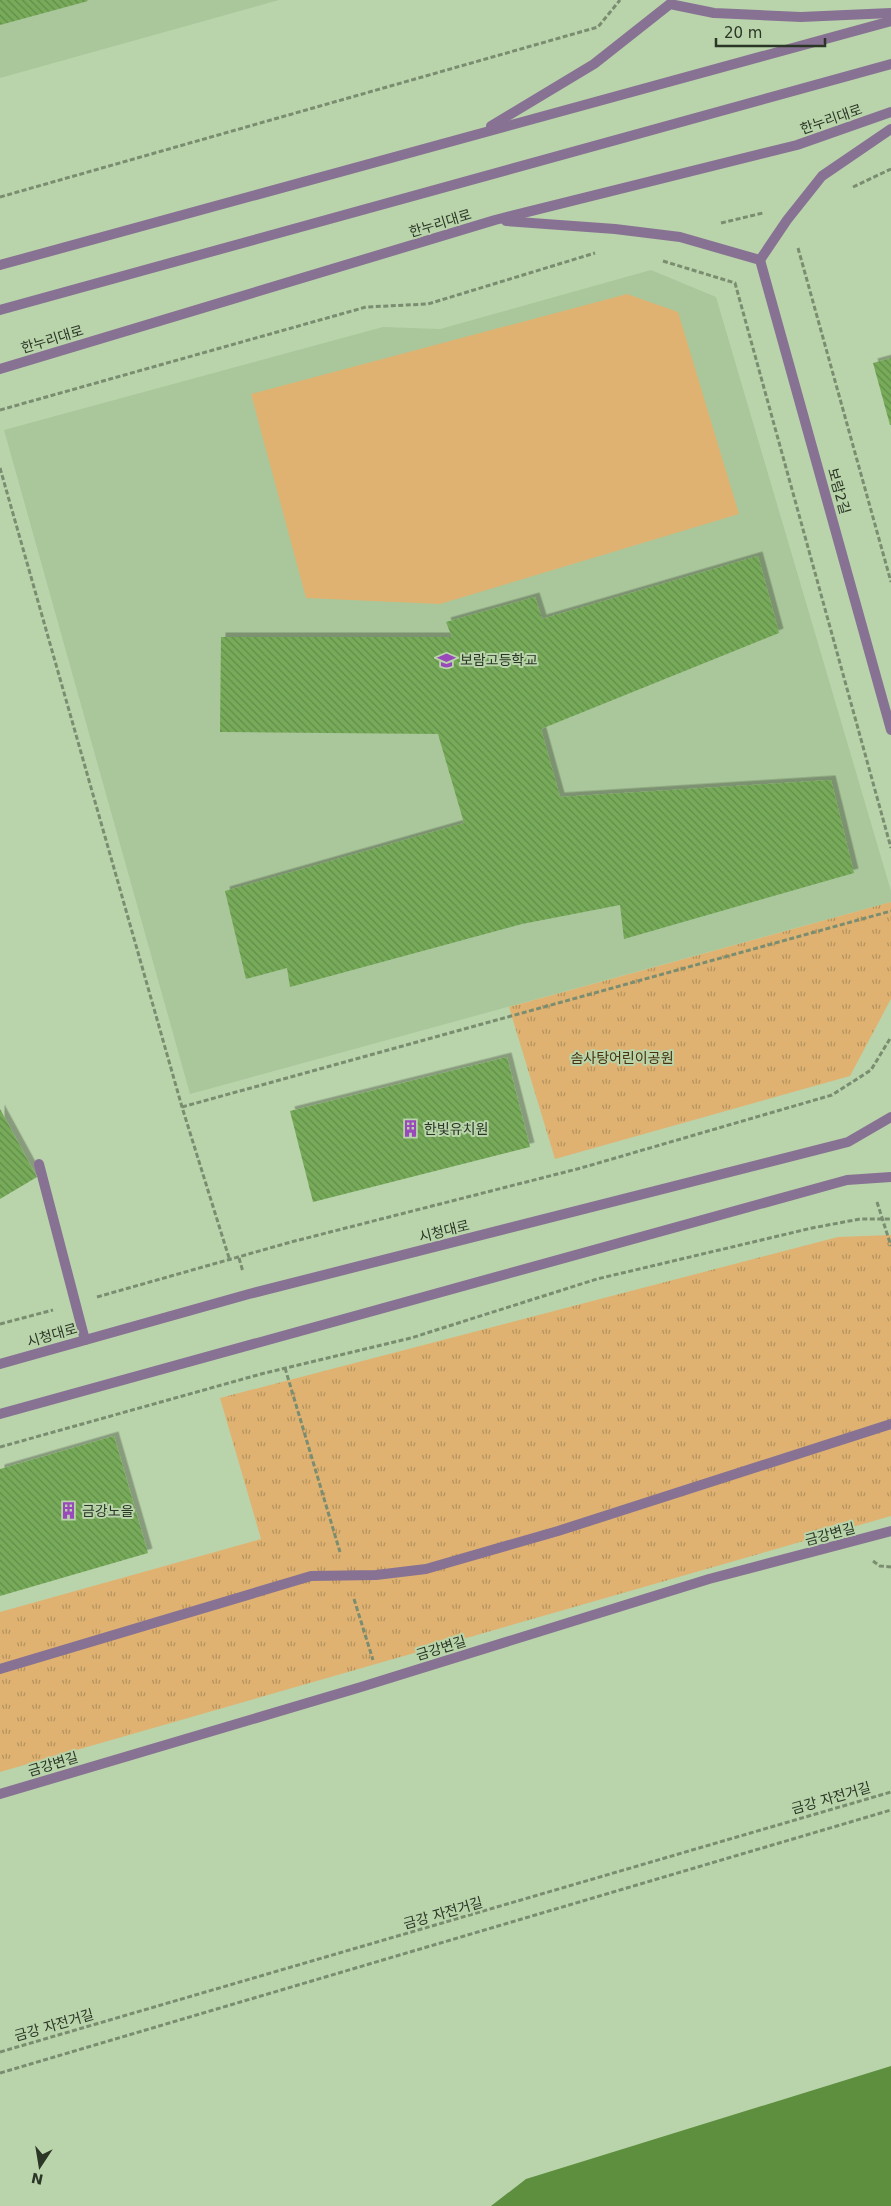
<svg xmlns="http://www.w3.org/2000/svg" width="891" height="2206" font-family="'DejaVu Sans','Noto Sans KR',sans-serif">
	<defs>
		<pattern id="park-tufts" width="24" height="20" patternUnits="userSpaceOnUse" patternTransform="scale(1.25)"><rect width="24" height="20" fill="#dfb272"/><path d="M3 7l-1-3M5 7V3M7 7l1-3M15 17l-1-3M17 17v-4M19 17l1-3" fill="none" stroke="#b5925d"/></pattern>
		<pattern id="building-back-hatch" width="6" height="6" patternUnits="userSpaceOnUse" patternTransform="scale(1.25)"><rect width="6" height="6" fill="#77ab5a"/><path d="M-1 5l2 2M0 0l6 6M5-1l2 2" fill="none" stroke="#628c4a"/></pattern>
		<filter id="shadow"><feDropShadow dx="4.5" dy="-4.5" stdDeviation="0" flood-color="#0004"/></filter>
	</defs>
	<rect width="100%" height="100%" fill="#b9d4ab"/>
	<g fill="#a9c79a">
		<path d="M0 0H279L0 78Z"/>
		<path d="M651 270 716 297 891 891V902L190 1094 4 430 383 327 440 329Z"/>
	</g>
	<path fill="#dfb272" d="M627 294 678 312 739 514 440 604 306 598 251 394Z"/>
	<g fill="url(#park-tufts)">
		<path d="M891 902V999L850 1076 555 1159 509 1007Z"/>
		<path d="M891 1235V1516L0 1772V1612L261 1539 220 1398 838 1237Z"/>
	</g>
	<path fill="#5d8f3f" d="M891 2066V2206H491L526 2179Z"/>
	<g fill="url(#building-back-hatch)" filter="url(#shadow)">
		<path d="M0 0H87L88 1 0 25Z"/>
		<path d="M891 358V425H890L873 363Z"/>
		<path d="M758 556 779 633 541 729 560 797 831 780 854 873 624 939 620 905 522 924 290 987 287 968 246 979 225 891 464 823 438 734 220 732 221 637H452L446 622 535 597 542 619Z"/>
		<path d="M507 1057 530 1147 313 1202 290 1111Z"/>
		<path d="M0 1109 37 1177 0 1199Z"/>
		<path d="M114 1436 148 1553 0 1596V1469Z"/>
	</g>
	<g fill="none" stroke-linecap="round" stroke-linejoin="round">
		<g stroke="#7a8d70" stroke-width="3" stroke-dasharray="5 2.5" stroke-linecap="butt">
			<path d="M853 187 891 169"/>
			<path d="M0 197 598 27 620 0"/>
			<path d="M721 223 763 213"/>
			<path d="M798 248 891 582"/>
			<path d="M663 261 735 283 891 848"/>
			<path d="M0 410 366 307 428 304 595 253"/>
			<path d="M0 468 182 1107 230 1261"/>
			<path d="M182 1107 891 911"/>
			<path d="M877 1202 891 1246"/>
			<path d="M239 1258 243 1272"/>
			<path d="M97 1297 291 1242 581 1168 832 1095 871 1070 891 1037"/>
			<path d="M0 1324 53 1310"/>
			<path d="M285 1368 340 1552"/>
			<path d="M0 1447 261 1374 411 1338 597 1279 812 1228 860 1219H891"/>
			<path d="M873 1561 880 1566 891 1567"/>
			<path d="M354 1599 373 1660"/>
			<path d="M0 2052 891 1792"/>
			<path d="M0 2073 891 1810"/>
		</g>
		<g stroke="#887293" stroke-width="10">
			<path d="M0 310 891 64"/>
			<path d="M39 1164 85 1340"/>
			<path d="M0 1794 361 1687 709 1579 891 1531"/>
		</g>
		<path stroke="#887293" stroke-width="10" d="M0 1669 311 1576 376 1575 426 1569 558 1531 891 1424"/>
		<path stroke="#887293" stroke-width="10" d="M760 260 891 730"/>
		<g stroke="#887293" stroke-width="10">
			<path d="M491 126 594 64 670 4 714 13 801 17 891 13"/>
			<path d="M506 221 615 229 680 237 760 260 787 220 822 176 891 129"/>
			<path d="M0 265 891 21"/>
			<path d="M0 369 495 220 797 145 891 112"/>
			<path d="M0 1364 249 1294 848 1142 891 1117"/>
			<path d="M0 1414 847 1180 891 1177"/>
		</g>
	</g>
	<defs>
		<symbol id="school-bare" viewBox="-9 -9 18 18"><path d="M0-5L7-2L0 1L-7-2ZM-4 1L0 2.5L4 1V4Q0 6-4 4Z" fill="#9949b9" stroke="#b9d4ab" stroke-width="2.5" paint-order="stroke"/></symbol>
		<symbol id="building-bare" viewBox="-9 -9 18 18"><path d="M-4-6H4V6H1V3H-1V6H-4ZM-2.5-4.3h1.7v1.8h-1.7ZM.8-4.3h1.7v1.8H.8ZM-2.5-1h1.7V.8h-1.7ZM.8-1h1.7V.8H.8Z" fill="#9949b9" stroke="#b9d4ab" stroke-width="2.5" paint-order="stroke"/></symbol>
	</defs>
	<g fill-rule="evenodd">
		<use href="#school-bare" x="434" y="648" width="25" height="25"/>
		<use href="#building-bare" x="398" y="1116" width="25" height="25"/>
		<use href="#building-bare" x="56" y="1498" width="25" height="25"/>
	</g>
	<g text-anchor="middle" stroke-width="4" stroke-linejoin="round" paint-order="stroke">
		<g font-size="14" fill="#2b3626" stroke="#b9d4ab">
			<text transform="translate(831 119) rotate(-19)" y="5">한누리대로</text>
			<text transform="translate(440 223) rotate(-17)" y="5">한누리대로</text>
			<text transform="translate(52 339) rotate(-17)" y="5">한누리대로</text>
			<text transform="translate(839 491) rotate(74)" y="5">보람2길</text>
			<text transform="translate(444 1231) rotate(-14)" y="5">시청대로</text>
			<text transform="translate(52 1335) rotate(-16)" y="5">시청대로</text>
			<text transform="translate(830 1534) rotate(-15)" y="5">금강변길</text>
			<text transform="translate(441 1648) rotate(-17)" y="5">금강변길</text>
			<text transform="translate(53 1764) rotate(-17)" y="5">금강변길</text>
			<text transform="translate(831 1798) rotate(-16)" y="5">금강 자전거길</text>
			<text transform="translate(443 1913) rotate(-16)" y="5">금강 자전거길</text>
			<text transform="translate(54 2025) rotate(-16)" y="5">금강 자전거길</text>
		</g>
		<g font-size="14" fill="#2b3626" stroke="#b9d4ab" text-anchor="start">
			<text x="460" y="665">보람고등학교</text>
			<text x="424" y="1134">한빛유치원</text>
			<text x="82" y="1516">금강노을</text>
		</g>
		<g font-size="14" fill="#49320c" stroke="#b9d4ab">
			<text x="622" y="1063">솜사탕어린이공원</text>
		</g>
	</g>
	<g transform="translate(40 2166) rotate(192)" stroke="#b9d4ab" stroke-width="4" paint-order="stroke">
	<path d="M0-4L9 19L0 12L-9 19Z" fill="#2b3626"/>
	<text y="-8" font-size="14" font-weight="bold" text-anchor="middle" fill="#2b3626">N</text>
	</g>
	<path d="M716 38v8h109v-8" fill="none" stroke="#2b3626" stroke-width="2.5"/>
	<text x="724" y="38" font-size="15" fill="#2b3626" stroke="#b9d4ab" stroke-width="4" paint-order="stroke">20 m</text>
</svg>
